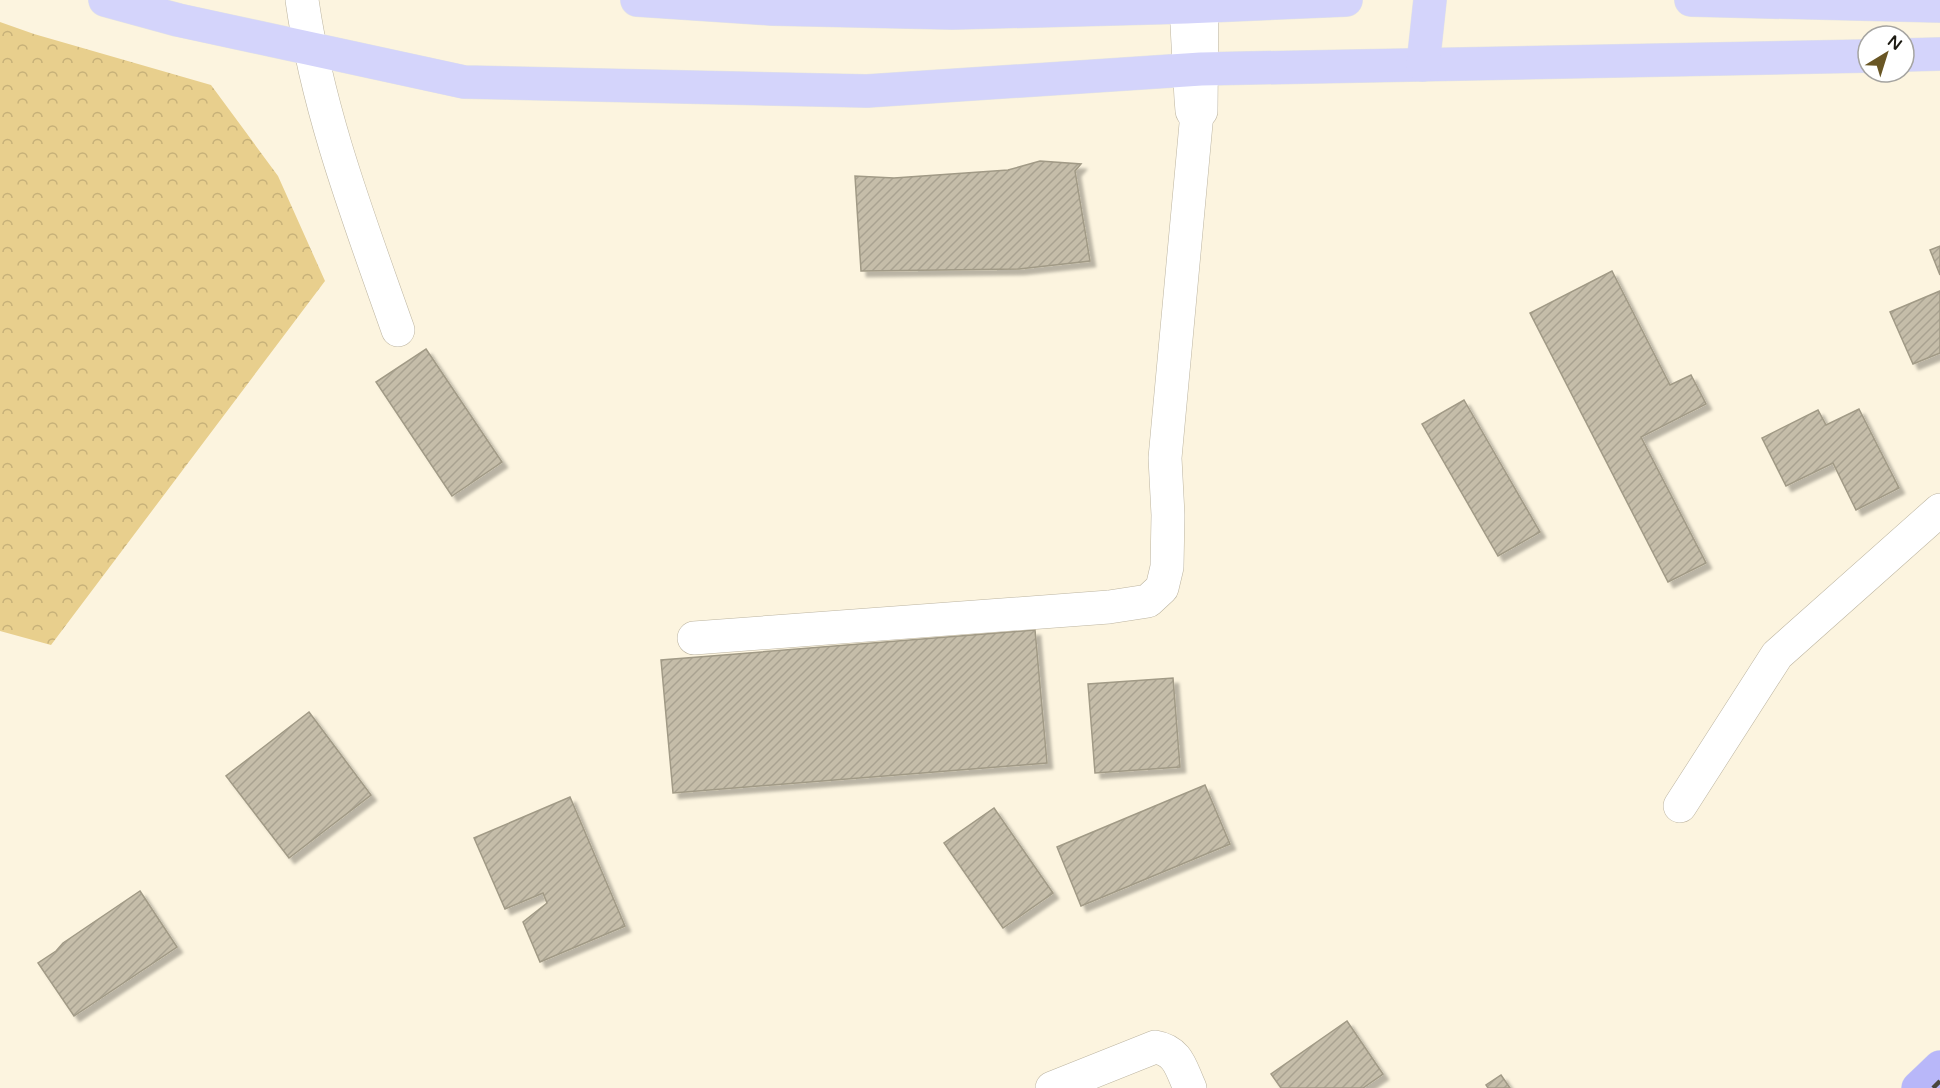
<svg xmlns="http://www.w3.org/2000/svg" width="1940" height="1088" font-family="'Varela Round',sans-serif">
	<defs>
		<pattern id="park-crowns" width="20" height="18" patternUnits="userSpaceOnUse" patternTransform="scale(1.5)"><rect width="20" height="18" fill="#e8cf8d"/><path d="M2 6a3 3 0 1 1 6 0M12 15a3 3 0 1 1 6 0" fill="none" stroke="#c7b179"/></pattern>
		<pattern id="building-hatch" width="6" height="6" patternUnits="userSpaceOnUse" patternTransform="scale(1.5)"><rect width="6" height="6" fill="#c5bda9"/><path d="M-1 1l2-2M0 6l6-6M5 7l2-2" fill="none" stroke="#a9a291"/></pattern>
		<filter id="shadow"><feDropShadow dx="5.5" dy="5.5" stdDeviation="1.5" flood-color="#0004"/></filter>
	</defs>
	<rect width="100%" height="100%" fill="#fcf4df"/>
	<path fill="url(#park-crowns)" d="M0 22 34 34 211 85 278 176 325 281 51 645 0 631Z"/>
	<g fill="url(#building-hatch)" stroke="#a19a86" stroke-width="1.5" filter="url(#shadow)">
		<path d="M1040 161 1081 164 1075 171 1090 261 1019 269 861 271 855 176 894 178 1008 170Z"/>
		<path d="M1940 246V275L1930 250Z"/>
		<path d="M1612 271 1670 385 1691 375 1706 404 1641 437 1706 563 1668 582 1530 313Z"/>
		<path d="M1940 291V353L1913 364 1890 312Z"/>
		<path d="M426 349 502 462 452 496 376 382Z"/>
		<path d="M1464 400 1540 532 1498 556 1422 424Z"/>
		<path d="M1859 409 1899 488 1856 510 1833 463 1786 486 1762 438 1818 410 1826 425Z"/>
		<path d="M1035 630 1047 763 673 793 661 660Z"/>
		<path d="M1173 678 1180 767 1095 773 1088 684Z"/>
		<path d="M309 712 371 795 289 858 226 776Z"/>
		<path d="M1205 785 1230 844 1081 906 1057 847Z"/>
		<path d="M570 797 625 926 540 962 523 922 547 903 543 893 505 909 474 838Z"/>
		<path d="M994 808 1053 893 1003 928 944 843Z"/>
		<path d="M140 891 177 947 74 1016 38 963 56 951 63 943Z"/>
		<path d="M1347 1021 1383 1074 1363 1088H1281L1271 1074Z"/>
		<path d="M1501 1075 1510 1088H1488L1486 1085Z"/>
	</g>
	<g fill="none" stroke-linecap="round" stroke-linejoin="round">
		<defs>
			<g id="minor">
				<path d="M302 0C318 113 360 222 398 330"/>
				<path d="M1186 7 1191 99 1192 111 1194 114 1199 113 1201 111 1202 6"/>
				<path d="M694 638 1109 607 1148 601 1162 588 1167 567 1168 515 1165 458 1197 113"/>
				<path d="M1680 806 1777 655 1940 510"/>
				<path d="M1052 1088 1155 1047C1179 1051 1181 1069 1190 1088"/>
			</g>
			<g id="major">
				<path d="M105 0 178 20 464 82 867 91 1201 69 1868 56"/>
				<path d="M637 0 772 9 953 13 1186 7 1346 0"/>
				<path d="M1691 0 1940 6"/>
				<path d="M1904 55 1940 54"/>
				<path d="M1423 65 1430 0"/>
			</g>
			<path id="highway" d="M1918 1088 1940 1067"/>
		</defs>
		<use href="#minor" stroke="#bcb4a0" stroke-width="34"/>
		<use href="#major" stroke="#e4e4e3" stroke-width="34"/>
		<use href="#highway" stroke="#e4e4e3" stroke-width="34"/>
		<use href="#minor" stroke="#fff" stroke-width="33"/>
		<use href="#major" stroke="#d4d4fb" stroke-width="33"/>
		<use href="#highway" stroke="#b8b7f9" stroke-width="33"/>
		<path stroke="#4a473d" stroke-width="4.5" stroke-dasharray="12 6" stroke-linecap="butt" d="M1933 1088 1940 1081"/>
	</g>
	<g transform="translate(1886 54) rotate(38)"><circle r="28" fill="#ffffff" stroke="#a5a4a1" stroke-width="1.5"/>
	<path d="M0-4.5L10 22L0 15L-10 22Z" fill="#695624"/>
	<text y="-9" font-size="16" font-weight="bold" text-anchor="middle" fill="#1d1b13">N</text>
	</g>
</svg>
